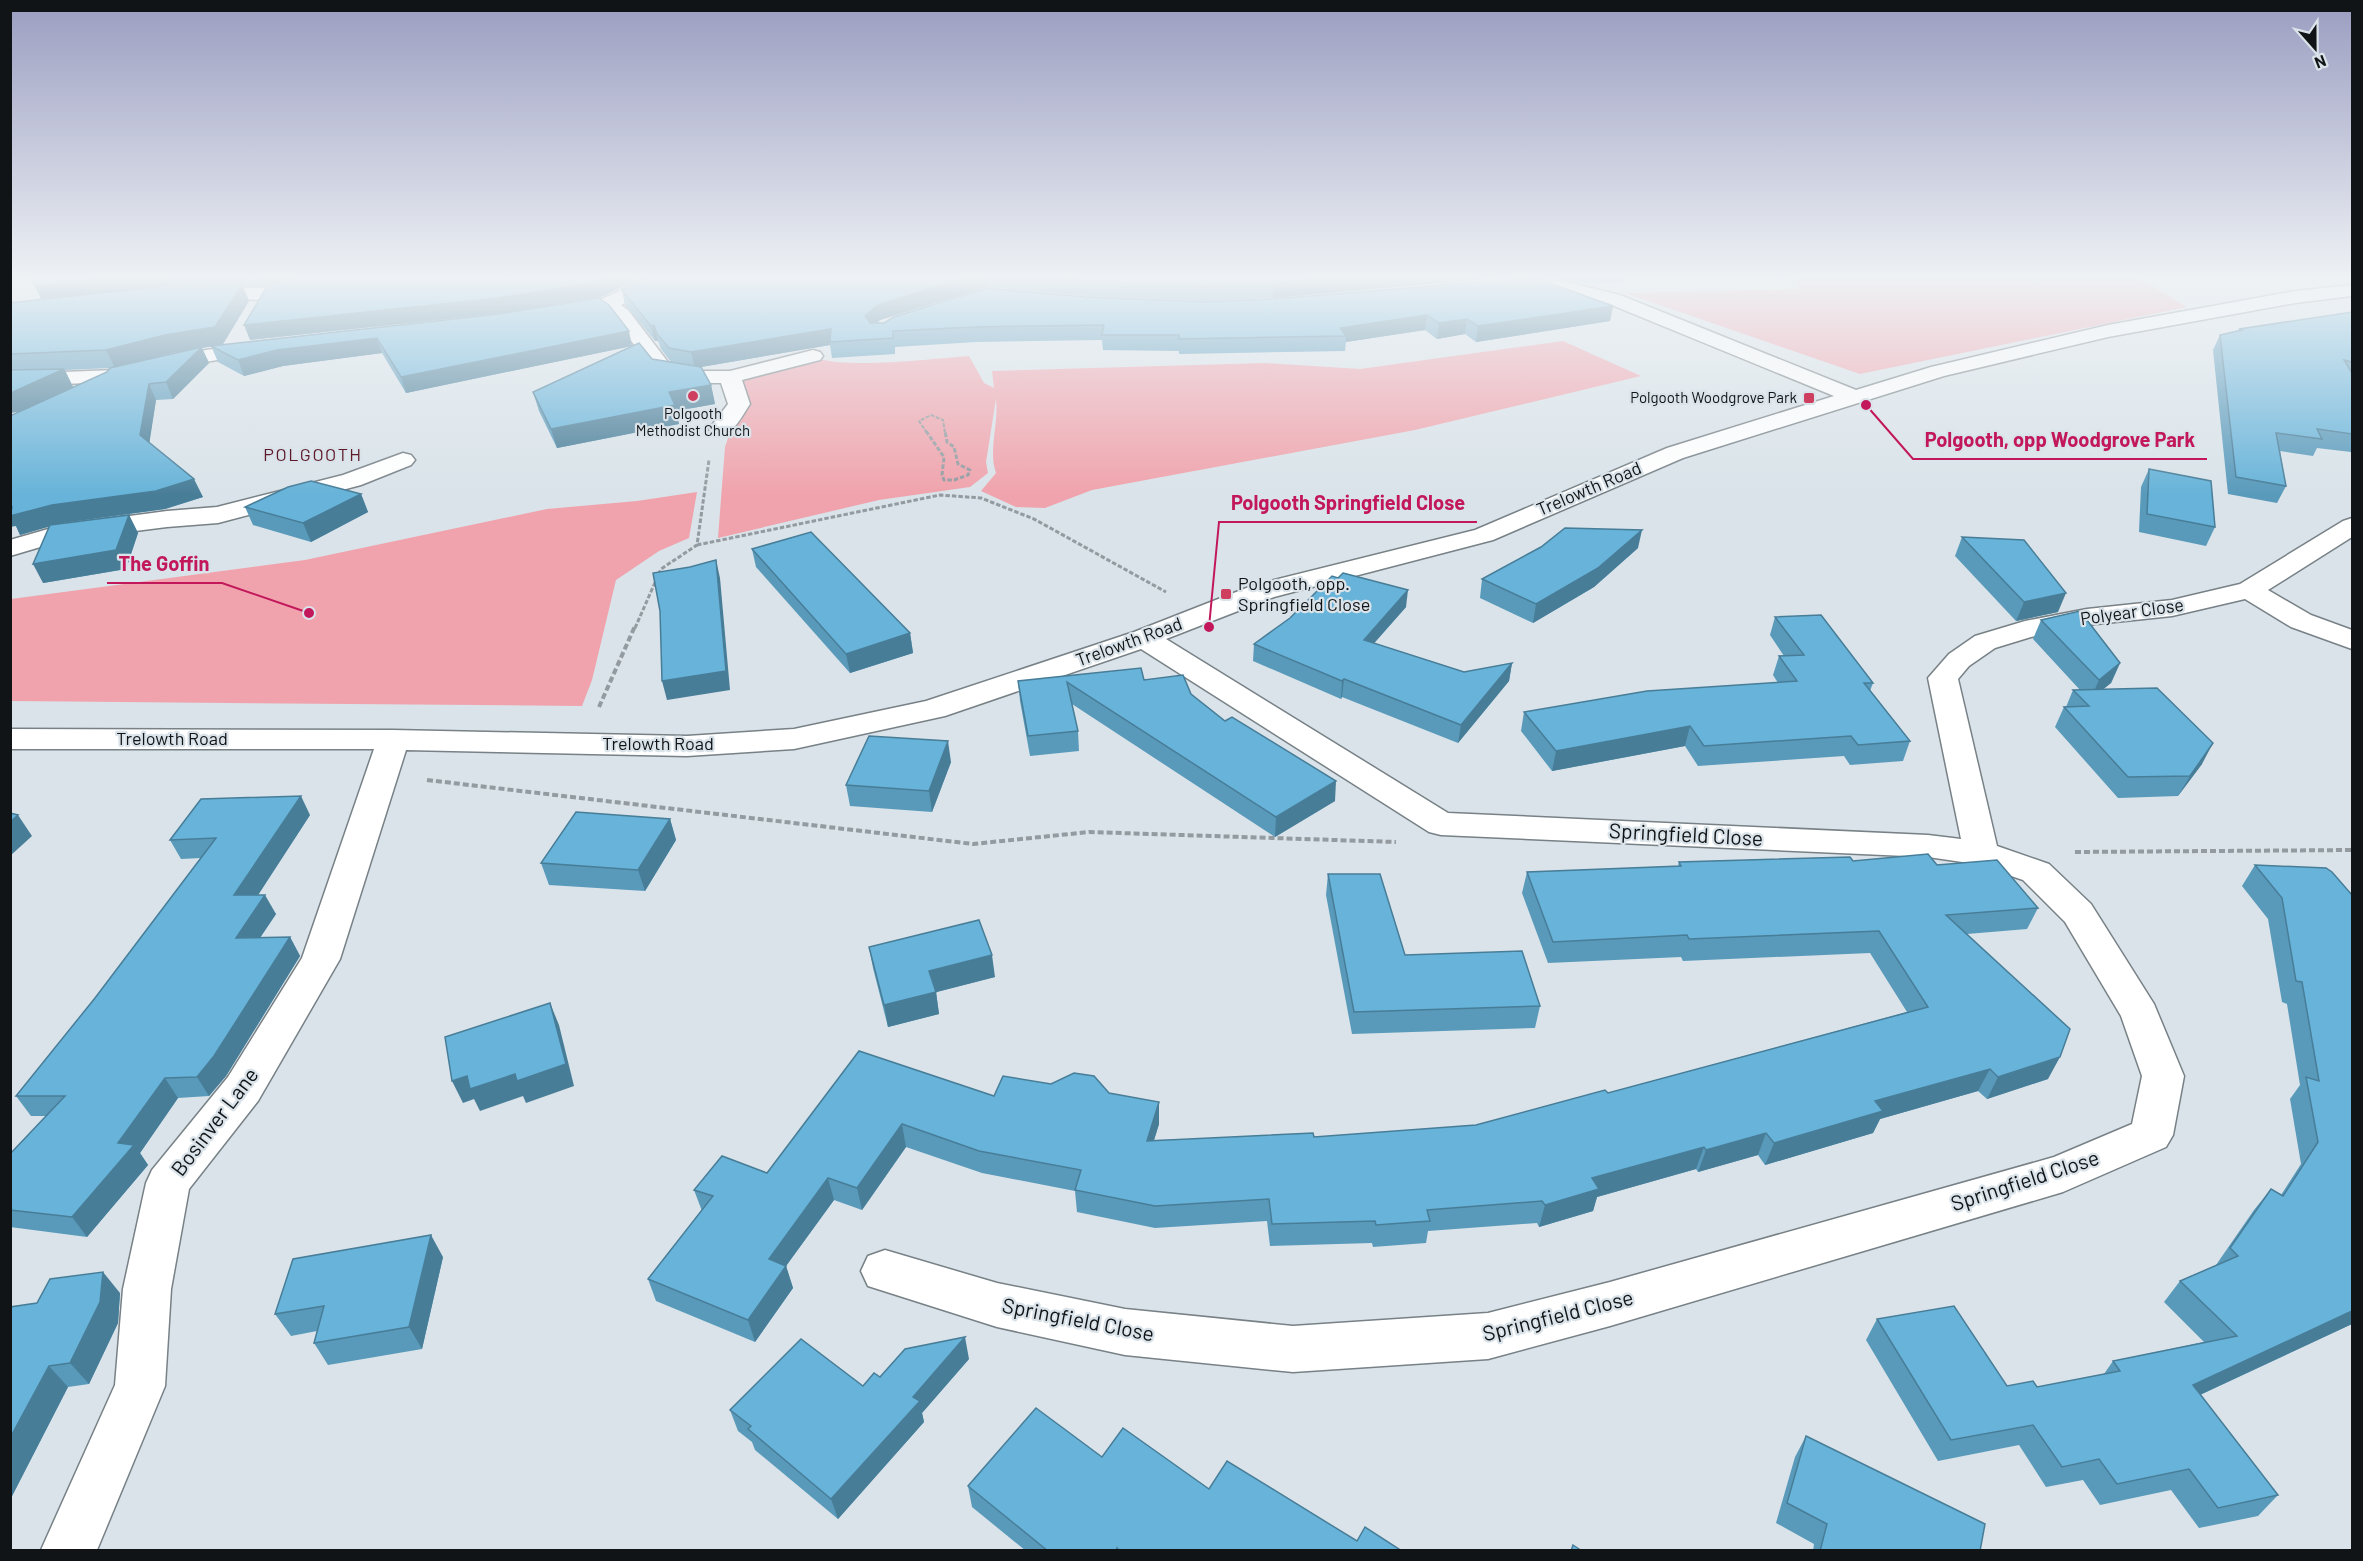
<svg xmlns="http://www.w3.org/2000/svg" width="2363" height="1561" font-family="Barlow,sans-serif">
	<rect width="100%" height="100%" fill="#d9e3e9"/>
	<g fill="#f0a3ac">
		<path d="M1792 276H2136L2187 307 1860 374 1625 293 1800 289Z"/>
		<path d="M1563 341 1641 376 1415 430 1092 490 1045 508 1016 507 981 491 996 473C988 450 999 423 996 399L986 462 988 473 970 487 879 500 718 538 725 447 730 432 739 417 738 377 815 358C852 369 929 359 969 356L984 383 994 388 992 371 1265 363 1360 369Z"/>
		<path d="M697 492 689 538 659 551 616 580 592 680 582 706 11 701V599L305 560 547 509 637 501Z"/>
	</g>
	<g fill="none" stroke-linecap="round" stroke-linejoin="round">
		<defs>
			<g id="minor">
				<path d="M651 276H675L672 280 621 305 628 310 671 366 699 371H730L813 350 820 352 823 356 820 360 742 380 750 404C740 419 732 439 712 434L709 429 728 404 721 383H699L657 375 614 318 603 310 564 317 557 315 554 311 557 307 602 299Z"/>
				<path d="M1520 280 1566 282 1620 295 1856 390 1931 367 2108 325 2295 291 2352 285V296L2295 303 2108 337 1944 376 1683 458 1493 540 1274 597 1166 639 1448 813 1928 835 1961 839 1928 678 1949 654 1975 636 2025 621 2087 609 2172 600 2240 584 2343 521 2352 518V537L2268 590 2311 615 2352 630V649L2291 627 2245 599 2172 616 2087 625 2031 637 1995 648 1969 666 1958 679 1997 846 2049 864 2091 904 2154 1004 2184 1076 2173 1135 2166 1147 2063 1192 1610 1326 1488 1359 1293 1372 1125 1355 997 1327 868 1286 861 1271 868 1256 885 1250 997 1283 1125 1309 1293 1326 1488 1313 1610 1282 2054 1157 2132 1124 2142 1076 2121 1016 2065 922 2023 880 1976 864 1928 857 1441 835 1429 832 1141 649 945 716 794 749 687 756 406 750 340 959 258 1101 189 1189 171 1289 165 1386 97 1550H41L115 1385 123 1289 146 1183 152 1170 228 1077 302 958 374 749H10V729L393 730 687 736 794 729 926 701 1134 632 1254 585 1475 530 1667 448 1834 396 1607 303 1566 294 1513 290 1511 286 1513 282Z"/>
				<path d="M200 288H265L272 290 274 294 272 298 265 300 193 298 191 294 193 290Z"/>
				<path d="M259 342 266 344 269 348 266 352 174 367 115 382 10 386V374L115 370 173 355Z"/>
				<path d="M403 453 411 455 415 460 411 465 361 485 218 523 167 527 64 540 10 556V540L62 525 167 511 217 507 343 475Z"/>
			</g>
		</defs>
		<use href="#minor" stroke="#778186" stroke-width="3"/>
		<path stroke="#939ba0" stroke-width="2" stroke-dasharray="4 1.5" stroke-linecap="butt" d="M927 433 919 421 931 415 943 420 945 433"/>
		<g stroke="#939ba0" stroke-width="3" stroke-dasharray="4.5 2" stroke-linecap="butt">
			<path d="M926 431 944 457 942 475 944 480H954L968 475 970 470 958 464 954 447 947 442 945 431"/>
			<path d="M697 545 940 495 981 498 1034 519 1166 592"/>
			<path d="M635 628 661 569 697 545 709 460"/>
		</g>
		<g stroke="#939ba0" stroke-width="4" stroke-dasharray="6 3" stroke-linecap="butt">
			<path d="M599 707 635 626"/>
			<path d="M427 780 973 844 1089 832 1396 842"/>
			<path d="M2075 852 2352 850"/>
		</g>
		<use href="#minor" fill="#fff" fill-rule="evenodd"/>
	</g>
	<g fill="#599abb" fill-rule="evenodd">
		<path d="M32 276H645L601 297 503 313 250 340 301 278 265 286H243L249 301 223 344 202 348 209 363 173 399 156 400 149 443 203 497 165 509 62 523 56 525 129 515 138 533 126 569 43 583 49 526 20 535 16 526 22 411 10 413V303L42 300 35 286ZM195 349 144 360 172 353ZM110 368 107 372 22 411 73 387 65 370Z"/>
		<path d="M652 276H1624L1623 282 1579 283 1566 280 1512 277 1273 298 1206 301 1087 296 987 287 880 320 877 323H884L1086 297 1206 302 1613 306 1610 321 1476 342 1465 334 1437 339 1425 330 1346 342 1345 351 1179 354V351L1103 350 1102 340 976 342 895 347V354L832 358 830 345 701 367 711 385 715 404 676 411 679 424 557 448 539 411 533 392 632 346 406 393 382 353 283 366 244 376 218 362 211 346 499 314 632 346 652 359 671 362 661 349 658 341H655L625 305 622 290Z"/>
		<path d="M2352 312V452H2351L2317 448 2313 456 2280 451 2286 486 2277 503 2228 494 2213 350 2220 335 2238 331 2239 329Z"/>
		<path d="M2149 469 2215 527 2206 546 2139 532 2141 487Z"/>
		<path d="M361 494 368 512 311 542 253 525 245 507Z"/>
		<path d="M1962 537 2058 612 2016 621 1955 556Z"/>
		<path d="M1638 548 1594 587 1533 623 1480 598 1482 579Z"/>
		<path d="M752 549 910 633 913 653 850 673 756 567Z"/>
		<path d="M1406 607 1374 643 1464 672 1512 663 1509 681 1458 743 1342 697 1341 699 1253 661 1254 644Z"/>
		<path d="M1775 617 1873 683 1870 691 1910 741 1903 761 1850 765 1844 756 1698 766 1685 746 1552 771 1521 731 1524 712 1778 683 1773 675 1779 656H1784L1770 635Z"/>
		<path d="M2041 620 2120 663 2111 683 2103 689 2202 764 2178 796 2118 798 2055 727 2064 707H2066L2073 690H2080L2033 639Z"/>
		<path d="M1144 680 1191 694 1225 721 1335 801 1275 837 1072 704 1078 731 1079 751 1030 756 1020 701 1018 681Z"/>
		<path d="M951 762 932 812 850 806 846 785Z"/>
		<path d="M310 815 258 895 276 914 260 938 290 937 300 956 226 1076 209 1096 178 1098 140 1153 148 1165 87 1237 10 1227V1154L47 1116H31L16 1096 95 998 201 858 181 859 170 840Z"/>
		<path d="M670 819 676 840 645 891 549 885 541 863Z"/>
		<path d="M1853 861 1937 865 2038 908 2027 929 1967 934 2048 1079 1987 1099 1978 1091 1880 1119 1873 1133 1765 1165 1758 1155 1698 1172 1696 1169 1597 1197 1593 1211 1539 1227 1537 1223 1428 1231 1426 1243 1373 1247 1372 1243 1270 1246 1267 1221 1155 1228 1077 1212 1075 1191 982 1173 906 1147 862 1210 834 1200 786 1266 793 1288 755 1342 656 1301 648 1279 702 1211 694 1190 767 1173 859 1051 994 1096 1051 1084 1109 1093 1159 1124 1154 1140 1314 1137 1476 1125 1608 1093 1907 1012 1870 953 1683 961 1681 957 1548 963 1522 893 1527 872 1678 866 1679 862Z"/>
		<path d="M2255 865 2352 895V1324L2200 1395 2278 1495 2258 1516 2199 1528 2171 1490 2100 1505 2083 1480 2046 1487 2019 1445 1938 1461 1866 1340 1877 1319 2007 1386 2037 1387 2104 1374 2113 1361 2204 1342 2164 1302 2180 1281 2216 1265 2254 1210 2271 1189 2281 1195 2301 1164 2290 1099 2300 1085 2287 1004 2282 1002 2268 919 2242 886Z"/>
		<path d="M1328 874 1405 955 1540 1006 1535 1028 1352 1034 1326 895Z"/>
		<path d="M869 947 995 977 936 992 939 1014 888 1027 873 968Z"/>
		<path d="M443 1257 422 1349 328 1365 314 1343 317 1331 291 1336 275 1314Z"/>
		<path d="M120 1293 118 1323 89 1384 68 1387 10 1500V1307Z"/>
		<path d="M969 1359 922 1413 924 1422 838 1519 755 1450 752 1442 738 1431 730 1410 863 1386 880 1377Z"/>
		<path d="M1806 1436 1980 1551H1813L1814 1544 1776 1523 1795 1457Z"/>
		<path d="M1102 1457 1209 1489 1357 1541 1402 1551H1026L972 1507 968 1486Z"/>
	</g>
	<g fill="#487d98">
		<path d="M126 276H165L170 287 42 301 35 286Z"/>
		<path d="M261 276H307L265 286Z"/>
		<path d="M610 276H645L601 297 503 313 250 340 244 325Z"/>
		<path d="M972 276H986L987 287 880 320 867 332 865 316 878 305Z"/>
		<path d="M1352 276H1512L1273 298V283Z"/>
		<path d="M242 285 249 301 223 344 202 348 209 363 173 399 166 382 201 348 172 353 115 368 106 350Z"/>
		<path d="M1613 306 1610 321 1476 342 1478 326Z"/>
		<path d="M1427 315 1425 330 1346 342V336L1340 328Z"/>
		<path d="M1467 319 1465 334 1437 339 1439 323Z"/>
		<path d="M654 325 658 341H655L651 326Z"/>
		<path d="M831 329 830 345 695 368 691 352Z"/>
		<path d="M629 331 632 346 406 393 401 377Z"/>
		<path d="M377 338 382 353 283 366 244 376 238 360 277 350Z"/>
		<path d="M64 369 73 387 22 411 10 413V393Z"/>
		<path d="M149 384 156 400 148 452 140 435Z"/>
		<path d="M711 385 715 404 676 411 679 424 557 448 551 429 669 392Z"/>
		<path d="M194 479 203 497 165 509 62 523 20 535 16 526 10 527V507L52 505Z"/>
		<path d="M361 494 368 512 311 542 303 523Z"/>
		<path d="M129 515 138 533 126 569 43 583 33 564Z"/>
		<path d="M1642 530 1638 548 1594 587 1533 623 1536 604Z"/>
		<path d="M716 560 720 578 730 690 667 700 662 681Z"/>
		<path d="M1408 590 1406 607 1362 657 1364 640Z"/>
		<path d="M2066 593 2058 612 2016 621 2024 602Z"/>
		<path d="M910 633 913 653 850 673 846 654Z"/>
		<path d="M1512 663 1509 681 1458 743 1461 725Z"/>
		<path d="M2120 663 2111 683 2090 700 2099 680Z"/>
		<path d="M1344 679 1342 697 1341 699 1342 681Z"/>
		<path d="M1690 726 1685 746 1552 771 1556 751Z"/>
		<path d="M948 741 951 762 932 812 929 791Z"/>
		<path d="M2213 743 2202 764 2178 796 2190 776Z"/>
		<path d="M1336 781 1335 801 1275 837 1276 817Z"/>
		<path d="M301 796 310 815 245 915 234 895Z"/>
		<path d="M18 815 32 836 10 856V822Z"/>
		<path d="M670 819 676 840 645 891 638 870Z"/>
		<path d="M265 895 276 914 247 957 236 938Z"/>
		<path d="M290 937 300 956 226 1076 209 1096 197 1077Z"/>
		<path d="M992 955 995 977 933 993 929 971Z"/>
		<path d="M936 992 939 1014 888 1027 884 1005Z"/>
		<path d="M550 1003 559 1025 574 1086 526 1103 523 1096 480 1111 474 1099 463 1103 452 1081Z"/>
		<path d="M2060 1057 2048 1079 1987 1099 1998 1077Z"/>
		<path d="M1990 1069 1978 1091 1880 1119 1873 1133 1765 1165 1774 1143 1875 1101Z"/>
		<path d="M165 1078 178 1098 140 1153 148 1165 87 1237 72 1217 118 1143Z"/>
		<path d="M1159 1102V1124L1147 1163V1141Z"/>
		<path d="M902 1124 906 1147 862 1210 857 1188Z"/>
		<path d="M1766 1133 1758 1155 1698 1172 1706 1150Z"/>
		<path d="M1704 1147 1696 1169 1597 1197 1593 1211 1539 1227 1545 1205 1592 1178Z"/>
		<path d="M828 1178 834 1200 786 1266 793 1288 755 1342 748 1320 769 1259Z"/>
		<path d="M431 1235 443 1257 422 1349 409 1327Z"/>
		<path d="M103 1272 120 1293 118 1323 89 1384 70 1363Z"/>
		<path d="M2352 1311V1324L2176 1406 2193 1385Z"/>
		<path d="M965 1337 969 1359 922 1413 924 1422 838 1519 831 1499 913 1397Z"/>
		<path d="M49 1366 68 1387 10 1500V1438Z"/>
	</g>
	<g fill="#67b3d9" stroke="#487d98" stroke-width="1.5">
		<path d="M32 276H126L35 286Z"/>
		<path d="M307 276H610L598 282 498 298 244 325 268 285Z"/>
		<path d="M652 276H972L878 305 865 316 870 323H884L894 317 987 288 1086 297 1206 302 1274 299 1514 279 1541 280 1613 306 1478 326 1467 319 1439 323 1427 315 1340 328 1346 336 1179 339V335H1102L1104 325 975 327 893 331V338L830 342 831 329 691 352 669 348 657 334 654 325 651 326 622 290Z"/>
		<path d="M1032 276H1352L1273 283 1206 286 1087 281Z"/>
		<path d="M242 285 215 327 165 335 106 350 10 354V303L163 286Z"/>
		<path d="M599 298 609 305 629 331 401 377 377 338 277 350 238 360 211 346 499 314Z"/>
		<path d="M2352 312V362L2344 360 2352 373V434L2317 429 2322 439 2276 433 2286 486 2236 477 2220 335 2242 330 2239 329Z"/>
		<path d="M639 343 652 359 701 367 711 385 669 392 675 405 551 429 533 392Z"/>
		<path d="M202 347 166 382 149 384 140 435 194 479 156 491 52 505 10 516 12 507H10V420L12 415 107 372 110 368Z"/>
		<path d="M64 369 13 392 10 393V370Z"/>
		<path d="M2149 469 2211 481 2215 527 2147 514Z"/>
		<path d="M311 481 361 494 303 523 245 507 288 487Z"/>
		<path d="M129 515 116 550 33 564 50 525Z"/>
		<path d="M1565 528 1642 530 1598 568 1536 604 1482 579 1541 547Z"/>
		<path d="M811 532 910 633 846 654 752 549Z"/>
		<path d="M1962 537 2024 540 2066 593 2024 602Z"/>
		<path d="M716 560 726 671 662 681 660 611 653 573 690 567Z"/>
		<path d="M1343 573 1408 590 1364 640 1464 672 1512 663 1461 725 1344 679 1342 681 1254 644 1290 618 1332 576 1338 578Z"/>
		<path d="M2080 611 2120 663 2099 680 2041 620Z"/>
		<path d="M1821 615 1873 683H1864L1910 741 1858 745 1851 736 1704 746 1690 726 1556 751 1524 712 1647 691 1797 681 1779 656 1804 655 1775 617Z"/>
		<path d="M1141 668 1144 680 1183 675 1191 694 1225 721 1232 717 1336 781 1276 817 1067 682 1078 731 1028 736 1018 681Z"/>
		<path d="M2157 688 2213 743 2190 776 2128 777 2064 707 2089 706 2073 690Z"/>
		<path d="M869 736 948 741 929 791 846 785Z"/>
		<path d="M301 796 234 895H265L236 938 290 937 214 1056 197 1077 165 1078 118 1143 134 1145 72 1217 10 1210V1154L65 1096H16L95 998 216 838 170 840 201 799Z"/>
		<path d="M576 812 670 819 638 870 541 863Z"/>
		<path d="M10 813 18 815 10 822Z"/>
		<path d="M1928 854 1937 865 1997 860 2038 908 1946 915 2070 1029 2060 1057 1998 1077 1990 1069 1875 1101 1883 1111 1774 1143 1766 1133 1706 1150 1704 1147 1592 1178 1599 1189 1545 1205 1542 1201 1427 1210 1430 1221 1376 1225 1375 1221 1272 1224 1269 1199 1155 1206 1075 1190 1081 1170 979 1151 902 1124 857 1188 828 1178 769 1259 786 1266 748 1320 648 1279 713 1196 694 1190 722 1156 767 1173 859 1051 994 1096 1003 1076 1051 1084 1074 1073 1094 1076 1109 1093 1159 1102 1147 1141 1313 1133 1314 1137 1476 1125 1605 1090 1608 1093 1928 1007 1879 931 1689 939 1687 935 1553 942 1527 872 1681 866 1679 862 1850 857 1853 861Z"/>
		<path d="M2255 865 2326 868 2332 872 2352 895V1311L2193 1385 2278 1495 2218 1508 2189 1469 2117 1484 2099 1459 2062 1467 2033 1425 1951 1440 1877 1319 1954 1306 2007 1386 2033 1381 2037 1387 2120 1371 2113 1361 2237 1336 2180 1281 2238 1256 2230 1248 2271 1189 2283 1196 2318 1142 2306 1077 2319 1081 2302 982 2296 981 2282 898Z"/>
		<path d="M1328 874H1380L1405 955 1522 951 1540 1006 1354 1012Z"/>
		<path d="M979 920 992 955 929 971 936 992 884 1005 869 947Z"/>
		<path d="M550 1003 566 1064 517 1081 515 1074 470 1089 467 1076 452 1081 445 1037Z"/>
		<path d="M431 1235 409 1327 314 1343 324 1306 275 1314 293 1259Z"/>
		<path d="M103 1272 100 1302 70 1363 49 1366 10 1438V1307L37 1303 50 1279Z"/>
		<path d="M965 1337 913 1397 920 1401 831 1499 748 1429 751 1426 730 1410 801 1339 863 1386 874 1373 880 1377 905 1349Z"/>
		<path d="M1036 1408 1102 1457 1123 1428 1209 1489 1227 1461 1357 1541 1365 1527 1402 1551H1120L1117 1548 1116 1551H1048L968 1486Z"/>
		<path d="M1806 1436 1985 1524 1980 1551H1820L1827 1524 1787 1503Z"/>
		<path d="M1573 1545 1582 1551H1571Z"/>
	</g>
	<linearGradient id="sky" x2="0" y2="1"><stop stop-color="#9a9dc0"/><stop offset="0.56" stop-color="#eef2f5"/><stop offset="1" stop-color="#eef2f5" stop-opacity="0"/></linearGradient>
	<rect width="2363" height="495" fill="url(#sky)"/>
	<g fill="#ce3f5f" stroke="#d9e3e9" stroke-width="2">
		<circle cx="693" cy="396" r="6"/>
		<rect x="1803" y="392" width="12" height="12" rx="3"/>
		<rect x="1220" y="588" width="12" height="12" rx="3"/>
	</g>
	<g text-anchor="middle" stroke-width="4.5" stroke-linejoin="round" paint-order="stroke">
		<g font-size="15" fill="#111416" stroke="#d9e3e9" text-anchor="end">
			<text x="1797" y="403">Polgooth Woodgrove Park</text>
			<text x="693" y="419" text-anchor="middle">Polgooth<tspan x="693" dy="17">Methodist Church</tspan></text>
		</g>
		<g font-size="18" letter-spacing="1.5" fill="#5e1928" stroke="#d9e3e9">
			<text x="313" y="461">POLGOOTH</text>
		</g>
		<g font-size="18" fill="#111416" stroke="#d9e3e9">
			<text transform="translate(1589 489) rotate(-23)" y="6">Trelowth Road</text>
			<text transform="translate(2132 612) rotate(-8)" y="6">Polyear Close</text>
			<text transform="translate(1129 642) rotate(-20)" y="6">Trelowth Road</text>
			<text x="172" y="745">Trelowth Road</text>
			<text x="658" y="750">Trelowth Road</text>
		</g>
		<g font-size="18" fill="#111416" stroke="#d9e3e9" text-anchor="start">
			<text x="1238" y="590">Polgooth, opp.<tspan x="1238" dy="21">Springfield Close</tspan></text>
		</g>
		<g font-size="21" fill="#111416" stroke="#d9e3e9">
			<text transform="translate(1686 835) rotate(3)" y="7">Springfield Close</text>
			<text transform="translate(215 1122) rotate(-53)" y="7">Bosinver Lane</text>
			<text transform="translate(2025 1181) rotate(-18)" y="7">Springfield Close</text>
			<text transform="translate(1558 1316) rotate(-14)" y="7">Springfield Close</text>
			<text transform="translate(1078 1320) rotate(11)" y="7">Springfield Close</text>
		</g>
	</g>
	<path fill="none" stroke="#c2185b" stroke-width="2" d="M1866 405L1913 459H2207M1209 627L1219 522H1477M309 613L222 583H107"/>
	<g fill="#c2185b" stroke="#d9e3e9" stroke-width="2">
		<circle cx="1866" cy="405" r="6"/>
		<circle cx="1209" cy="627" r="6"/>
		<circle cx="309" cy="613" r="6"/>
	</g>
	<g font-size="20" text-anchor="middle" font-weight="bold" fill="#c2185b" stroke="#d9e3e9" stroke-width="4.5" stroke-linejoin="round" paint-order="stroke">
		<text x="2060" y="447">Polgooth, opp Woodgrove Park</text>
		<text x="1348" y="510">Polgooth Springfield Close</text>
		<text x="164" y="571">The Goffin</text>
	</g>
	<rect width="2363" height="1561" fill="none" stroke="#111416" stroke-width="24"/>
	<g transform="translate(2315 48) rotate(159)" stroke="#d9e3e9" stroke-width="4.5" paint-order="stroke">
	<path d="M0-4.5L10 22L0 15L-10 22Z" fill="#111416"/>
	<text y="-9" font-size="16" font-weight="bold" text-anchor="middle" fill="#111416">N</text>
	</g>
</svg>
